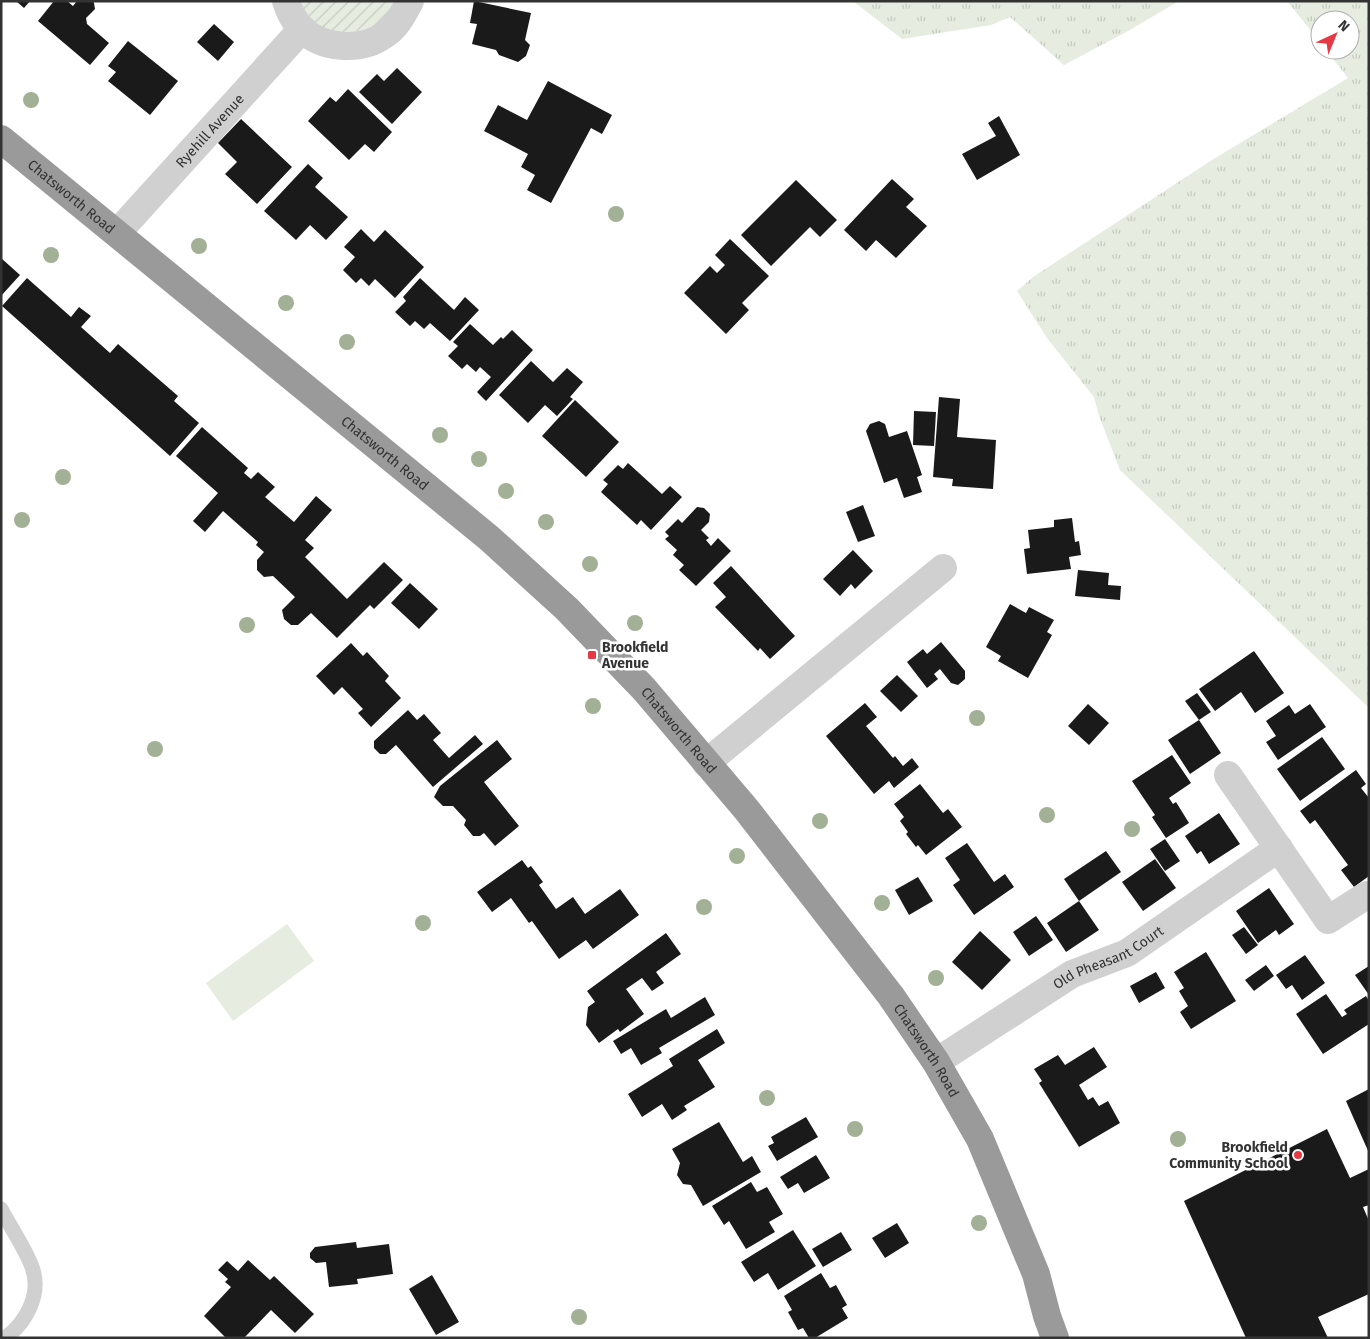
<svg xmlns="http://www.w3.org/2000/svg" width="1370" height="1339" font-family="'Fira Sans',sans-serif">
	<defs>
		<pattern id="grass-tufts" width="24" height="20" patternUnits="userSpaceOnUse" patternTransform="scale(1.25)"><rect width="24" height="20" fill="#e6ecdf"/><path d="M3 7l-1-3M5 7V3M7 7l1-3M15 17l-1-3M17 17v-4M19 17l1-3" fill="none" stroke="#c6cbc0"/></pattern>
		<pattern id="garden-furrows" width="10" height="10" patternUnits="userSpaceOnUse" patternTransform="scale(1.25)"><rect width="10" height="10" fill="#e6ecdf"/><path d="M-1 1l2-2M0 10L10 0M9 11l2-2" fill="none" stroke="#c6cbc0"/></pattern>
	</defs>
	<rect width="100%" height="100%" fill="#fff"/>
	<g fill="url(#grass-tufts)">
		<path d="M853 1H1179L1128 31 1064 65 1010 17 991 25 902 39Z"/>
		<path d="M1287 1H1369V708L1120 470 1099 416 1094 397 1047 338 1017 291 1033 277 1212 160 1348 78 1326 50H1350V20H1320V42Z"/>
	</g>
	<path fill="url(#garden-furrows)" d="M299 1H395C383 31 341 43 315 23 308 17 303 10 299 1Z"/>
	<path fill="#e6ecdf" d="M287 924 314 961 233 1021 206 983Z"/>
	<g fill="#1a1a1a">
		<path d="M16 1H30L24 8Z"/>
		<path d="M54 1H67L73 6 77 1H93L94 3 95 9 86 18 87 24 109 43 90 65 38 21Z"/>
		<path d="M474 1 531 13 525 40 530 45 526 56 518 62 499 55 496 50 472 44 477 24 470 23Z"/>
		<path d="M214 24 234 42 218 61 197 42Z"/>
		<path d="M128 41 178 81 150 115 108 81 116 72 108 66Z"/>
		<path d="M397 68 422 92 392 124 359 92 377 74 384 81Z"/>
		<path d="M548 81 612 115 602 134 591 128 551 203 527 190 535 175 521 167 528 154 484 131 498 105 527 120Z"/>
		<path d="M348 89 392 132 374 152 365 144 349 160 308 121 330 97 336 102Z"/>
		<path d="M999 116 1020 155 977 180 962 154 996 136 988 123Z"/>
		<path d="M241 119 292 167 257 204 225 174 237 162 218 143Z"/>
		<path d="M308 164 323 178 315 187 348 217 326 240 310 225 296 240 264 211Z"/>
		<path d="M892 179 914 199 906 207 927 226 896 258 876 240 866 251 844 230Z"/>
		<path d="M796 180 837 220 820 237 810 227 771 266 741 235Z"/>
		<path d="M361 229 374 242 385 230 424 267 395 298 375 279 369 286 361 278 356 283 343 270 355 257 344 247Z"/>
		<path d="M730 239 769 276 742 303 749 310 726 334 684 293 710 266 717 273 725 265 715 255Z"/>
		<path d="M1 258 20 275 1 296Z"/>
		<path d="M27 278 71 317 79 307 91 316 81 327 110 353 118 344 178 396 174 401 199 423 170 456 2 306Z"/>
		<path d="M420 278 454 310 465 297 479 310 450 341 430 323 424 329 415 321 410 326 395 312 406 301 403 297Z"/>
		<path d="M470 324 493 345 501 337 503 339 512 330 533 350 486 401 477 392 491 377 480 367 476 372 467 364 462 369 448 356 458 346 453 342Z"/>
		<path d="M531 361 553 382 567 368 583 382 570 397 573 399 557 416 545 405 528 423 499 395Z"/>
		<path d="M939 397 960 399 957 437 996 440 993 489 952 486 953 479 933 477Z"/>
		<path d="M575 400 619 442 586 477 542 436Z"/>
		<path d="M914 411 936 412 934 446 913 445Z"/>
		<path d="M879 421 885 424 889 437 907 431 922 475 917 477 922 492 904 498 897 478 884 483 866 431 870 424Z"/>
		<path d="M202 427 248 468 244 473 251 479 258 472 275 487 265 497 294 522 316 496 332 510 305 540 314 548 305 557 347 599 384 562 403 580 374 609 370 605 337 638 311 613 298 625H291L284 619 282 610 295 597 273 576 264 577 257 570V560L264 552 256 545 258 542 223 511 205 532 193 521 218 493 176 456Z"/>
		<path d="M628 463 662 494 670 486 682 497 651 530 641 520 637 525 601 492 608 484 603 480 618 465 623 469Z"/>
		<path d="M863 505 875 536 858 542 846 512Z"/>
		<path d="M697 507 704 508 710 514 709 522 701 530 709 538 706 540 711 546 718 538 731 551 696 586 679 570 684 565 673 555 677 550 665 539 669 536 665 532 678 519 682 523Z"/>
		<path d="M1072 518 1075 542 1079 541 1081 555 1069 557 1071 569 1027 574 1024 549 1030 548 1028 530 1054 527V520Z"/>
		<path d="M853 550 873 571 855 589 851 584 840 596 823 579Z"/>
		<path d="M731 566 795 636 770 659 760 648 758 651 715 607 726 597 713 583Z"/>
		<path d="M1078 570 1109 573 1108 585 1121 586 1120 600 1075 596Z"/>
		<path d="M410 583 438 609 419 629 391 603Z"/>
		<path d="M1010 604 1026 613 1029 607 1054 620 1047 632 1052 635 1028 678 998 661 1001 656 986 647Z"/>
		<path d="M941 642 965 671V679L958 685 951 683 940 669 934 674 938 679 927 688 907 662 923 649 927 654Z"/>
		<path d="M351 643 363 656 367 652 389 676 385 681 401 698 371 727 358 713 363 709 342 687 334 695 316 676Z"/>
		<path d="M1254 651 1284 693 1255 713 1241 692 1215 711 1199 689Z"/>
		<path d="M897 675 918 696 901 712 880 691Z"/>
		<path d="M1197 693 1211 712 1199 720 1185 701Z"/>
		<path d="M865 703 877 717 866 726 893 758 895 756 903 766 912 758 919 767 894 788 889 781 874 794 826 736Z"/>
		<path d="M1088 704 1109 723 1089 745 1068 726Z"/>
		<path d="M1310 704 1326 727 1278 760 1266 742 1276 736 1266 721 1289 705 1295 714Z"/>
		<path d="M408 710 417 720 424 714 441 733 433 740 449 758 475 735 483 744 433 787 396 745 386 754H380L374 748V741Z"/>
		<path d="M1199 720 1221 753 1190 774 1168 740Z"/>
		<path d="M1322 737 1345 769 1300 801 1277 769Z"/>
		<path d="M497 740 512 759 484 782 519 826 495 846 484 833 480 836H473L464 825 466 820 453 806H443L434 797 440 786Z"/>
		<path d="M1172 755 1191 783 1169 798 1173 804 1176 802 1189 823 1166 838 1152 817 1155 815 1132 781Z"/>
		<path d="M1356 770 1366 784 1361 788 1369 798V876L1354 887 1341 870 1348 865 1315 820 1310 824 1300 811Z"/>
		<path d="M920 784 943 813 948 809 962 827 926 855 918 845 916 847 906 834 908 832 900 821 904 817 894 804Z"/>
		<path d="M1219 813 1240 844 1209 864 1201 851 1197 854 1185 836Z"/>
		<path d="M1165 839 1180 861 1165 871 1150 849Z"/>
		<path d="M967 843 994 882 1005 874 1014 887 974 915 953 885 960 880 945 858Z"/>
		<path d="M1106 851 1121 872 1079 901 1099 930 1066 952 1047 923 1079 901 1064 879Z"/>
		<path d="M1155 859 1176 888 1143 911 1122 882Z"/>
		<path d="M522 860 528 868 531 866 543 882 539 885 556 909 573 897 585 914 620 889 639 915 593 949 586 940 559 959 532 921 529 923 511 898 492 912 477 892Z"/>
		<path d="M918 877 933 901 909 915 895 890Z"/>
		<path d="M1269 888 1294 924 1279 935 1276 930 1258 943 1236 911Z"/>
		<path d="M1036 916 1053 940 1029 956 1013 932Z"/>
		<path d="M1244 927 1258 945 1246 954 1232 935Z"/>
		<path d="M980 931 1011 960 982 990 952 962Z"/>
		<path d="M666 933 681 954 656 972 664 983 652 991 642 978 626 989 644 1014 620 1032 618 1029 599 1043 586 1025 588 1007 595 1002 587 991Z"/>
		<path d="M1206 952 1236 1001 1191 1029 1180 1012 1188 1006 1179 991 1184 988 1174 972Z"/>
		<path d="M1305 955 1325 983 1302 1000 1292 985 1286 989 1276 975Z"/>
		<path d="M1266 965 1274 976 1254 991 1245 980Z"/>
		<path d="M1369 966V995L1355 975Z"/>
		<path d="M1156 972 1165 988 1139 1003 1130 986Z"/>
		<path d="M1326 994 1342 1017 1347 1014 1344 1010 1366 996 1369 1001V1024L1323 1054 1296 1014Z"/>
		<path d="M705 997 715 1015 659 1048 662 1053 641 1065 631 1048 621 1054 613 1041 666 1009 671 1018Z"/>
		<path d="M717 1029 725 1043 698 1060 715 1087 684 1106 687 1110 672 1120 662 1104 642 1117 628 1094 673 1066 669 1059Z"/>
		<path d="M1094 1047 1107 1067 1079 1085 1088 1100 1093 1097 1099 1106 1108 1101 1120 1123 1079 1147 1039 1083 1042 1081 1034 1069 1058 1055 1065 1065Z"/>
		<path d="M1369 1089V1153L1346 1101Z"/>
		<path d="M806 1117 818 1137 777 1161 768 1146 774 1143 771 1137Z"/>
		<path d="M719 1122 743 1162 752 1156 761 1172 703 1206 691 1185 683 1184 677 1175 680 1163 672 1149Z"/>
		<path d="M1327 1129 1350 1178 1369 1169V1205L1363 1207 1369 1221V1294L1318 1317 1328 1338H1246L1184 1201Z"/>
		<path d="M816 1155 830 1178 804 1193 798 1183 788 1189 780 1177Z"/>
		<path d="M751 1182 757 1192 767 1187 783 1214 769 1222 775 1232 746 1249 729 1221 724 1225 712 1206Z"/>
		<path d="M897 1223 909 1243 885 1258 872 1238Z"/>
		<path d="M793 1230 816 1266 778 1290 768 1273 754 1282 741 1262Z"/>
		<path d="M841 1232 852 1250 823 1267 812 1249Z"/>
		<path d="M356 1242 357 1248 389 1244 393 1274 357 1279 358 1284 329 1287 326 1262 316 1263 310 1258V1253L315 1247Z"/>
		<path d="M248 1260 270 1280 274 1276 314 1314 295 1333 271 1310 244 1338H226L204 1316 231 1287 225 1282 228 1279 218 1270 227 1261 238 1271Z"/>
		<path d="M821 1273 830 1288 836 1285 847 1305 842 1308 848 1318 815 1338H809L803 1328 798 1330 788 1312 792 1310 784 1296Z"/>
		<path d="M432 1275 459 1322 436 1335 409 1289Z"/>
	</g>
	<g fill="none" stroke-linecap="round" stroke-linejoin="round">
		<path stroke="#d0d0d0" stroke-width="15" d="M1 1209C10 1226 26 1250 32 1267 42 1294 26 1323 5 1338"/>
		<g stroke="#d0d0d0" stroke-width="28">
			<path d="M286 1C289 11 294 21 301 28 321 49 361 52 384 35 397 27 403 14 410 1"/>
			<path id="s1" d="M117 233 302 29"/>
			<path d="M706 763 943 568"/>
			<path d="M1228 775 1328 920 1367 895"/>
			<path id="s2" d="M936 1062 1072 974 1127 953 1279 848"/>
		</g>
		<path stroke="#9a9a9a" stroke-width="28" id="s3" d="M1 139 489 538 567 609 644 689 746 809 891 996 936 1062 980 1139 1036 1274 1047 1316 1055 1338"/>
	</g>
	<g fill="#a2b095">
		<circle cx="31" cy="100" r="8"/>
		<circle cx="616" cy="214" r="8"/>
		<circle cx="199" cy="246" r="8"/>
		<circle cx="51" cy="255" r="8"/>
		<circle cx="286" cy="303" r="8"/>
		<circle cx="347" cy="342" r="8"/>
		<circle cx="440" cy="435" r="8"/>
		<circle cx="479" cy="459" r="8"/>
		<circle cx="63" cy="477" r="8"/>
		<circle cx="506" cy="491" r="8"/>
		<circle cx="22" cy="520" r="8"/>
		<circle cx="546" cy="522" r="8"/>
		<circle cx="590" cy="564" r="8"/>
		<circle cx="635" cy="623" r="8"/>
		<circle cx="247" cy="625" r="8"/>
		<circle cx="593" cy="706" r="8"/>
		<circle cx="977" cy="718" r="8"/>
		<circle cx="155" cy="749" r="8"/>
		<circle cx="1047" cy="815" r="8"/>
		<circle cx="820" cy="821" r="8"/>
		<circle cx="1132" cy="829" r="8"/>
		<circle cx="737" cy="856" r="8"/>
		<circle cx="882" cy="903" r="8"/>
		<circle cx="704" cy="907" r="8"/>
		<circle cx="423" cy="923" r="8"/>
		<circle cx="936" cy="978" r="8"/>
		<circle cx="767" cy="1098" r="8"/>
		<circle cx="855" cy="1129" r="8"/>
		<circle cx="1178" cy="1139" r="8"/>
		<circle cx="979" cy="1223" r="8"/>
		<circle cx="579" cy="1317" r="8"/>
	</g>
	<g fill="#e63946" stroke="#fff" stroke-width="2">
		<rect x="587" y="650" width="10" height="10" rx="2.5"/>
		<circle cx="1298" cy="1155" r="5"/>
	</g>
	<g text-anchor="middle" stroke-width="5" stroke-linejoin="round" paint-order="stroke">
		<g font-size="14" fill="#333" stroke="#fff">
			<text dy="5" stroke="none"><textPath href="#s1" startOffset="138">Ryehill Avenue</textPath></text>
			<text dy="5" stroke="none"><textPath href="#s3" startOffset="91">Chatsworth Road</textPath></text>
			<text dy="5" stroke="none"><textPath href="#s3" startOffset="496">Chatsworth Road</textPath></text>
			<text dy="5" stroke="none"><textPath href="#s3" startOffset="901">Chatsworth Road</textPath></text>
			<text dy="5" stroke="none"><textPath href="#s2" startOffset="202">Old Pheasant Court</textPath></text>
			<text dy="5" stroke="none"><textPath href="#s3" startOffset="1306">Chatsworth Road</textPath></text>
		</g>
		<g font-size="14" font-weight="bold" fill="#333" stroke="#fff" text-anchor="start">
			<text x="602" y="652">Brookfield<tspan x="602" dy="16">Avenue</tspan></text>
			<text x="1288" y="1152" text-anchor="end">Brookfield<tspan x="1288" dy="16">Community School</tspan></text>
		</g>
	</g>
	<rect width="1370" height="1339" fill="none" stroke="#333333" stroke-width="5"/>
	<g transform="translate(1335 35) rotate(44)"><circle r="24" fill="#ffffff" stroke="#adadad"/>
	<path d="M0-4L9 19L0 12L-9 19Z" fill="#e63946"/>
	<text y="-8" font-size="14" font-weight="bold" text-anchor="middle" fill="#333333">N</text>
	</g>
</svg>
